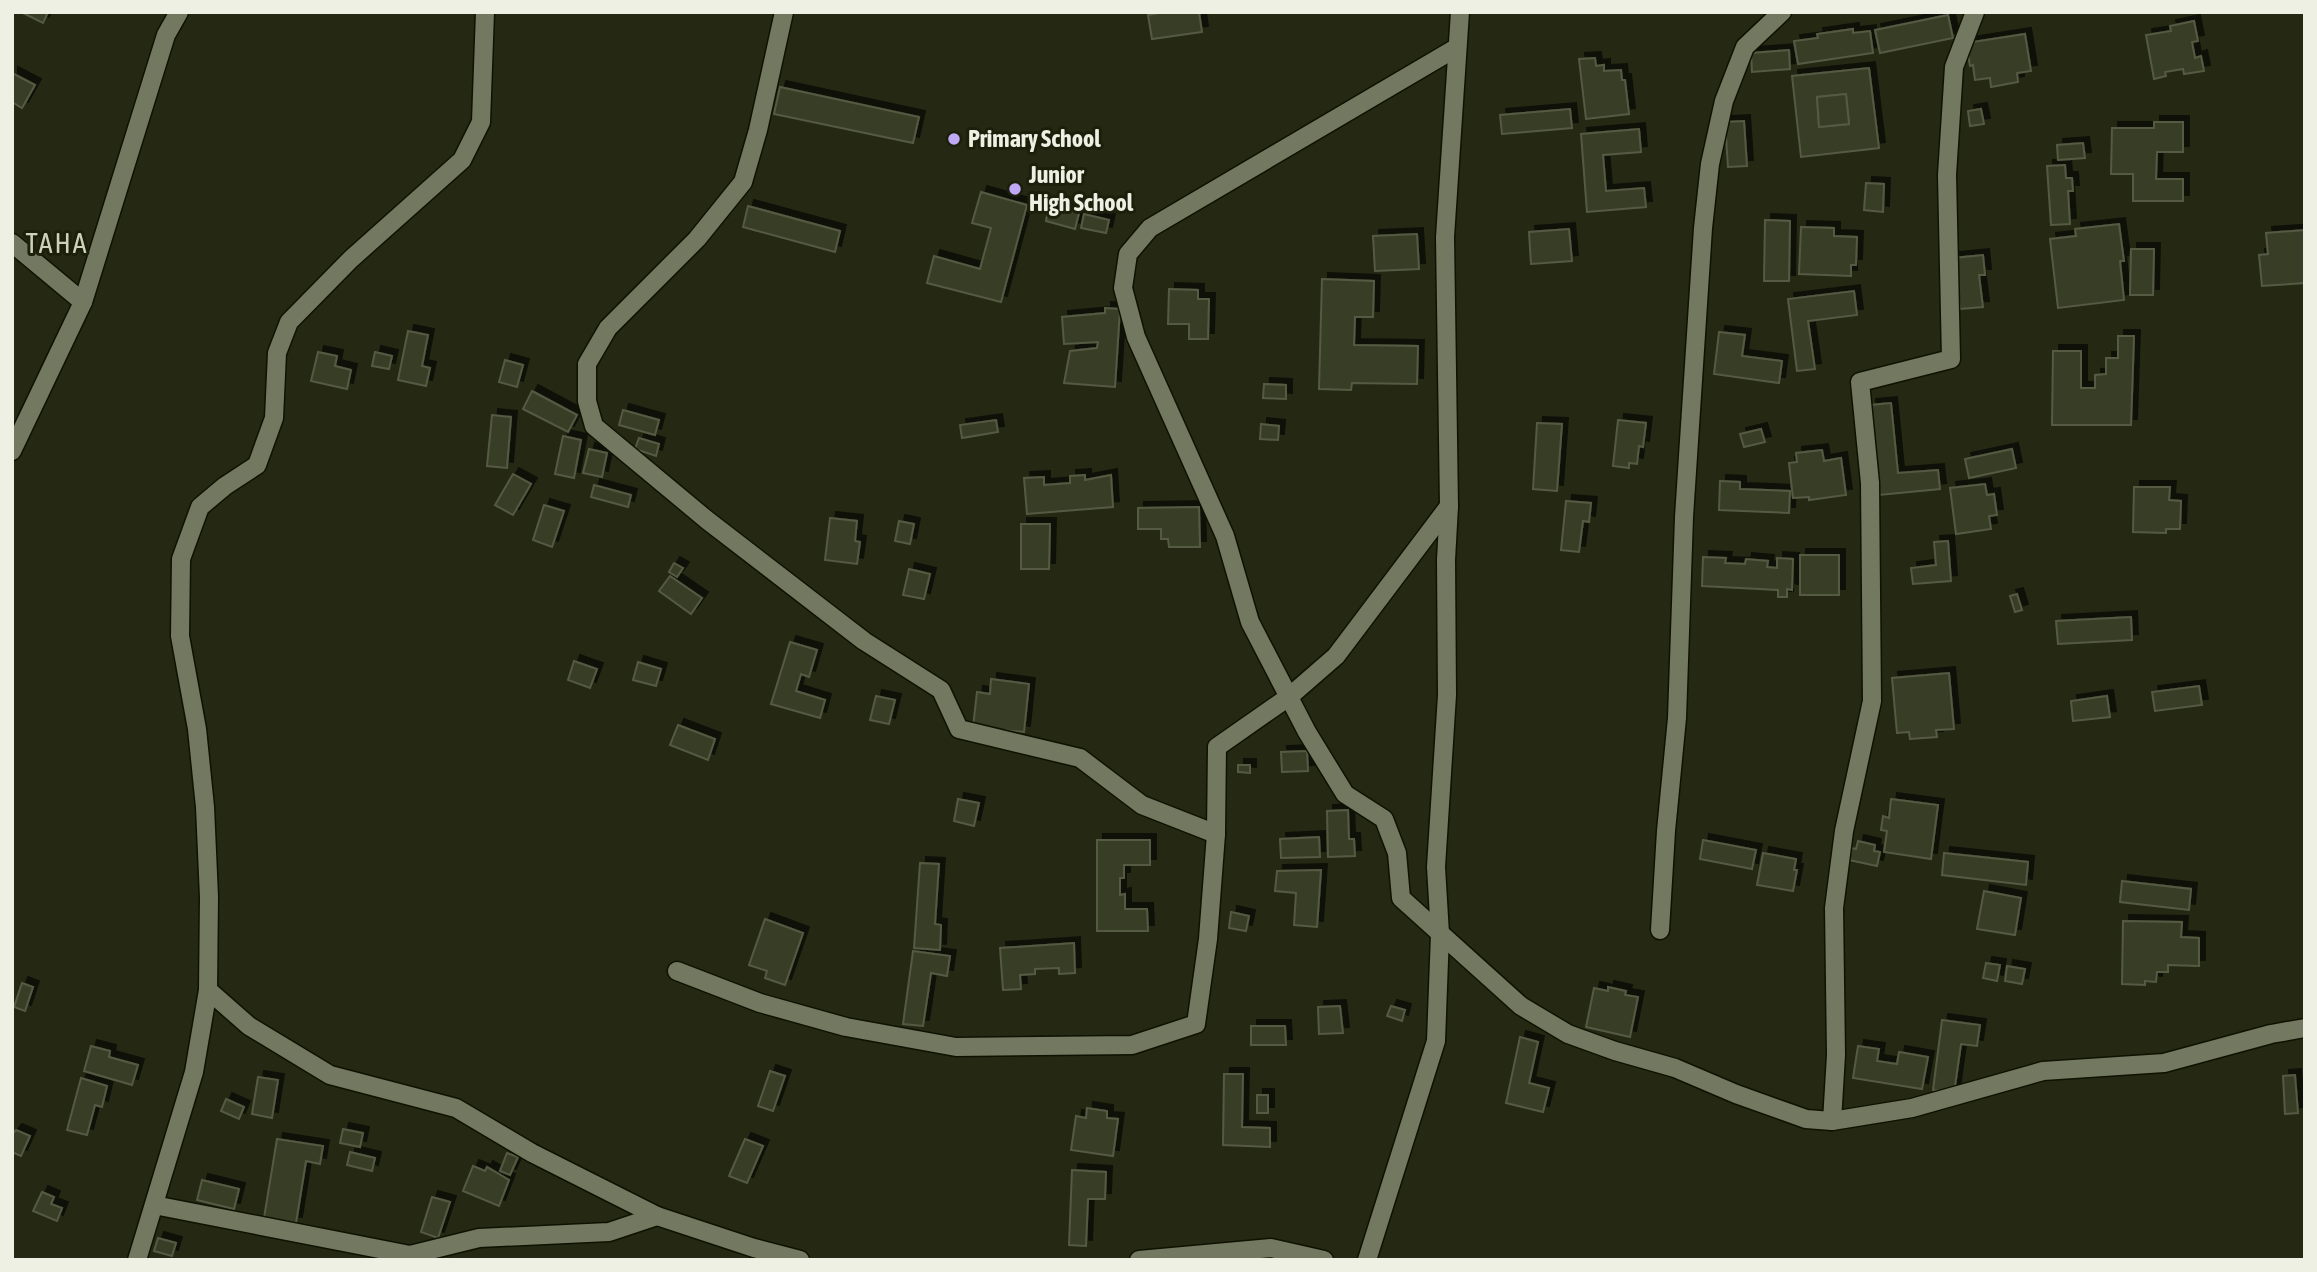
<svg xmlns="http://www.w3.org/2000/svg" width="2317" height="1272" font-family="'Asap Condensed',sans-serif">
	<defs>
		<filter id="shadow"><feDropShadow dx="6" dy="-6" stdDeviation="0" flood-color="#0009"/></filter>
	</defs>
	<rect width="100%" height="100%" fill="#252914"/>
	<g fill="#383d27" stroke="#555a43" stroke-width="2" fill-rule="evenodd" filter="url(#shadow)">
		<path d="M21 12H48L43 23Z"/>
		<path d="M1165 12H1199L1202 32 1152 39 1148 15Z"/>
		<path d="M1948 15 1953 38 1880 53 1875 30Z"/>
		<path d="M2194 21 2198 41 2192 42 2195 58 2201 56 2204 71 2184 74 2183 69 2165 72 2166 76 2154 79 2146 35 2171 31 2170 26Z"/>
		<path d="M1853 29V33L1870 31 1873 53 1798 64 1794 41 1818 38 1817 34Z"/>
		<path d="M2025 34 2031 71 2017 73 2018 82 1991 87 1990 78 1975 80 1973 65 1970 66 1966 43Z"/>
		<path d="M1789 50 1790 69 1752 72 1751 53Z"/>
		<path d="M1595 58 1596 66 1604 65V71L1621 70 1622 80H1625L1629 114 1586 119 1579 59Z"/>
		<path d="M1869 68 1879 148 1801 157 1792 76ZM1846 94 1849 124 1819 127 1817 97Z"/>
		<path d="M12 73 35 85 22 108 12 102Z"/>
		<path d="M780 87 919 117 913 143 774 114Z"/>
		<path d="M1846 94 1849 124 1819 127 1817 97Z"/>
		<path d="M1570 109 1572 128 1502 134 1500 115Z"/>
		<path d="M1981 109 1984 124 1970 126 1968 111Z"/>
		<path d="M1744 121 1747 166 1728 167 1725 122Z"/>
		<path d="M2154 122H2183V152H2157L2156 179H2183V201H2133V174H2111L2112 128H2154Z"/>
		<path d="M1639 129 1641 152 1603 155 1606 191 1644 188 1646 207 1587 212 1581 134Z"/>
		<path d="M2083 143 2085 158 2058 160 2057 145Z"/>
		<path d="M2065 165 2066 178H2072L2073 191H2068L2070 224 2051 225 2047 166Z"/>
		<path d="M1866 183 1884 184 1883 212 1864 210Z"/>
		<path d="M981 192 1027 205 1001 302 927 283 934 256 980 269 991 228 972 223Z"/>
		<path d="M1049 205 1079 213 1075 229 1046 221Z"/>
		<path d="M748 206 840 231 835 252 743 227Z"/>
		<path d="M1084 214 1109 220 1106 233 1081 228Z"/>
		<path d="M1765 220 1790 221 1789 281H1764Z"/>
		<path d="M2119 224 2124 261H2120L2124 300 2058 308 2050 239 2076 236 2075 229Z"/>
		<path d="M1801 227 1834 228V236L1857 237 1856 265H1851V276L1799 274Z"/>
		<path d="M1569 229 1572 261 1531 264 1529 232Z"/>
		<path d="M2305 230V283L2262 286 2259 255 2268 254 2266 233Z"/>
		<path d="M1417 234 1419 269 1375 271 1373 236Z"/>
		<path d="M2131 249H2154L2153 295H2130Z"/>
		<path d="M1983 255 1985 275H1979L1983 307 1960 309 1954 258Z"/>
		<path d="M1322 279 1374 281 1373 317H1355L1354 345 1418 346 1417 384 1352 383 1351 390 1319 389Z"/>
		<path d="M1169 289 1198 290V299H1209L1208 339H1189V324H1168Z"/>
		<path d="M1854 291 1857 315 1808 321 1815 369 1797 371 1788 299Z"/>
		<path d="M1105 308 1120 309 1115 387 1064 383 1070 351 1097 348 1098 342 1064 344 1062 317 1105 313Z"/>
		<path d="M408 331 428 335 422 366 430 368 426 386 398 380Z"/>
		<path d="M1719 332 1745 335 1742 356 1782 361 1779 383 1714 374Z"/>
		<path d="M2118 336H2134L2131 425H2052L2053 351H2081V388H2095V375L2106 374V358H2118Z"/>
		<path d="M318 352 337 356 335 366 351 370 347 389 311 381Z"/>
		<path d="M375 352 392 356 389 369 372 366Z"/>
		<path d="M505 360 523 365 517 387 499 382Z"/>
		<path d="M1264 384 1286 385V399L1263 398Z"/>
		<path d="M532 391 577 415 568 432 523 409Z"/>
		<path d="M1891 403 1898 473 1938 470 1940 489 1879 495 1870 405Z"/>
		<path d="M623 410 659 420 655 435 619 425Z"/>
		<path d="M492 415 511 417 507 468 487 466Z"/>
		<path d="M996 420 998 432 962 438 960 425Z"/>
		<path d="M1618 420 1646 423 1643 447 1639 446 1637 464 1629 463V468L1613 466Z"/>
		<path d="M1537 423 1562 424 1557 491 1533 489Z"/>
		<path d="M1261 424 1279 426 1278 440 1260 439Z"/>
		<path d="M1761 429 1765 442 1744 447 1740 434Z"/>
		<path d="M563 436 581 440 574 478 555 474Z"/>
		<path d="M639 438 659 444 656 456 635 449Z"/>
		<path d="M589 449 607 453 602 477 583 473Z"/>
		<path d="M2012 449 2016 468 1969 478 1965 459Z"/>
		<path d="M1822 450 1824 461 1841 458 1846 495 1809 500V497L1793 498 1789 463 1797 462 1796 453Z"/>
		<path d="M513 474 531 484 513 515 495 505Z"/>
		<path d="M1085 475V480L1111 475 1113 507 1027 514 1024 478 1044 477V485L1070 483V476Z"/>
		<path d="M1720 481 1740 482V489L1790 491 1789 513 1719 510Z"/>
		<path d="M1985 484 1987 495 1994 494 1997 515 1989 516 1991 529 1956 534 1950 488Z"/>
		<path d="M594 485 631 495 628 507 591 497Z"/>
		<path d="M2134 487H2170L2169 500 2181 501 2180 529H2166V533L2133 532Z"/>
		<path d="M1566 501 1591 503 1589 522 1583 521 1579 552 1561 550Z"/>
		<path d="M544 505 564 511 552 547 533 540Z"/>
		<path d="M1199 507 1200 547H1169L1168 539H1161V529H1138V508Z"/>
		<path d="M830 518 857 521 855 541 860 542 857 564 825 560Z"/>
		<path d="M899 521 914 524 910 544 895 541Z"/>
		<path d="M1021 524H1050L1049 569H1021Z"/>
		<path d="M1948 541 1951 581 1913 584 1911 568 1936 565 1934 542Z"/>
		<rect x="1800" y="555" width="39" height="40"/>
		<path d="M1703 557 1726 558 1725 563 1745 564 1746 559 1768 561 1767 567 1777 568V558L1793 559 1792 590 1787 589V597H1778V590L1702 586Z"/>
		<path d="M674 563 683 568 677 577 669 572Z"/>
		<path d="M909 569 930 574 924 599 903 595Z"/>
		<path d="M670 576 702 598 691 614 659 591Z"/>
		<path d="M2017 594 2022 610 2015 612 2010 596Z"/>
		<path d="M2131 617 2132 640 2058 644 2056 621Z"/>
		<path d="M790 642 817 650 809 677 801 674 796 691 825 700 820 718 771 704Z"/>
		<path d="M574 661 597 669 590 688 568 680Z"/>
		<path d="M638 662 661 669 656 686 633 680Z"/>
		<path d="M1949 673 1954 729 1936 730 1937 737 1910 739 1909 732 1897 733 1892 678Z"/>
		<path d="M991 679 1029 684 1024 732 973 727 977 692 990 694Z"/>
		<path d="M2199 686 2202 705 2155 711 2152 692Z"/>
		<path d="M876 696 895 700 889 724 870 720Z"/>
		<path d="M2107 696 2110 717 2073 721 2071 701Z"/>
		<path d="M678 725 715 739 708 760 670 745Z"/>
		<path d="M1307 751 1308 771 1282 772 1281 752Z"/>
		<path d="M1238 765H1250V773L1238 772Z"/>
		<path d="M958 799 979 803 974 826 954 821Z"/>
		<path d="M1891 799 1938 805 1931 859 1884 852 1887 831 1881 830 1883 816 1889 818Z"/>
		<path d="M1348 810 1349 839H1354L1355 856 1328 857 1327 811Z"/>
		<path d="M1319 837 1320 857 1281 858 1280 839Z"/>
		<path d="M1097 840H1150V865H1124V878H1120V895L1125 894V909H1147L1148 931H1097Z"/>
		<path d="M1703 840 1756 850 1752 869 1700 859Z"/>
		<path d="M1858 841 1875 845 1874 851 1880 852 1877 866 1849 860 1851 848 1856 849Z"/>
		<path d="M1763 853 1796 859 1794 870H1797L1793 891 1757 885Z"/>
		<path d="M1944 853 2028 862 2026 885 1942 875Z"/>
		<path d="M920 863 939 864 935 924 941 925 940 950 914 948Z"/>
		<path d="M1321 870 1317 927 1294 925 1296 893 1275 891 1277 871Z"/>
		<path d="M2122 881 2191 889 2189 910 2120 902Z"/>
		<path d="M1984 891 2021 898 2015 935 1977 929Z"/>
		<path d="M1231 912 1249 916 1246 931 1229 928Z"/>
		<path d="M765 919 803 933 785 985 765 978 767 971 749 965Z"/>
		<path d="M2123 921 2182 922 2181 937 2199 938V966L2168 965V972H2157L2156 982 2145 981V985L2122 984Z"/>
		<path d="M1074 943 1075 973 1059 974V968L1035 969V974L1020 975 1021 989 1003 990 1000 948Z"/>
		<path d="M913 951 950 956 947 976 931 973 923 1026 903 1024Z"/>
		<path d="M1986 963 2000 965 1997 981 1983 978Z"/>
		<path d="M2007 966 2025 969 2022 984 2005 981Z"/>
		<path d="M22 983 33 987 25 1011 14 1007Z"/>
		<path d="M1608 987 1626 991 1625 995 1638 997 1630 1037 1586 1027 1594 988 1608 991Z"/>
		<path d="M1340 1006 1343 1033 1319 1034 1318 1007Z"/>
		<path d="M1391 1006 1405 1010 1402 1021 1387 1016Z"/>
		<path d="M1942 1020 1980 1025 1977 1046 1961 1044 1954 1093 1933 1090Z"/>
		<path d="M1251 1026H1285L1286 1045H1251Z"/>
		<path d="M1520 1037 1538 1042 1529 1083 1549 1088 1543 1112 1506 1103Z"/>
		<path d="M91 1046 110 1051 109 1057 138 1065 132 1085 84 1071Z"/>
		<path d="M1858 1046 1879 1049 1877 1061 1897 1064 1899 1052 1928 1057 1922 1089 1853 1078Z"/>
		<path d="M770 1071 785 1076 773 1111 758 1106Z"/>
		<path d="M1224 1074H1243L1242 1127 1270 1128V1147L1223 1145Z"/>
		<path d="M2295 1075 2298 1113 2285 1114 2283 1076Z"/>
		<path d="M258 1077 278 1080 272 1118 252 1114Z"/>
		<path d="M81 1078 107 1086 102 1107 95 1105 87 1135 67 1130Z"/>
		<rect x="1257" y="1095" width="11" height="18"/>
		<path d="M226 1099 244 1107 239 1119 221 1111Z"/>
		<path d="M1087 1108 1107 1111V1118L1118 1119 1113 1156 1071 1150 1076 1116 1086 1118Z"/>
		<path d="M343 1129 363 1133 360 1147 340 1143Z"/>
		<path d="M16 1130 30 1136 21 1156 12 1152V1135Z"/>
		<path d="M277 1139 323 1146 320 1164 306 1161 296 1223 264 1218Z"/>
		<path d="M745 1139 763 1146 747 1183 729 1176Z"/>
		<path d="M350 1152 375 1158 372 1171 347 1165Z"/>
		<path d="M507 1153 518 1157 510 1175 500 1171Z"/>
		<path d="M473 1166 485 1171 487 1167 509 1180 499 1206 463 1191Z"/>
		<path d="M1072 1170 1106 1172 1105 1199H1088L1086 1246 1069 1245Z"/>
		<path d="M202 1180 239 1189 234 1209 197 1200Z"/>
		<path d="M42 1192 54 1197 51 1204 62 1208 57 1221 33 1211Z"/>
		<path d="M432 1197 450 1202 438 1238 421 1232Z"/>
		<path d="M158 1238 176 1243 172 1256 154 1251Z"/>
	</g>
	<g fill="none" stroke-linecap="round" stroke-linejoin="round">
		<defs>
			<g id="street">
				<path d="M784 12 758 130 743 182 697 239 608 328 587 364V401L594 426 707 520 864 641 941 690 959 729 1080 758 1142 805 1216 834"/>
				<path d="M1456 48 1150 228 1128 254 1123 288 1136 337 1225 536 1250 622 1307 732 1345 794 1384 819 1397 853 1401 898 1521 1006 1568 1034 1615 1051 1675 1068 1736 1094 1806 1119 1832 1121 1912 1108 2043 1071 2164 1063 2271 1034 2305 1028"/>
				<path d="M12 243 83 302"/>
				<path d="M12 451 83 302 166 35 179 12"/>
				<path d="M1660 930 1666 831 1677 718 1684 517 1703 228 1710 164 1724 101 1745 47 1782 12"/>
				<path d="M677 971 760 1003 846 1027 956 1047 1132 1045 1196 1024 1208 939 1216 834 1217 747 1290 696 1336 656 1449 506"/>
				<path d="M208 990 249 1026 330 1075 456 1108 532 1153 657 1216 754 1248 800 1260"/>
				<path d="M1832 1121 1836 1055 1834 908 1844 831 1872 701 1870 483 1860 382 1951 359 1947 175 1954 67 1975 12"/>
				<path d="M154 1205 410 1255 479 1238 609 1232 657 1216"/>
				<path d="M137 1260 194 1072 208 990 209 897 205 807 197 729 180 636 181 559 200 507 225 486 257 465 274 418 277 353 289 322 351 259 462 160 481 122 485 12"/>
				<path d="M1139 1260 1271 1248 1324 1260"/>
				<path d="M1367 1260 1436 1041 1440 934 1436 867 1447 695 1446 560 1449 506 1445 237 1460 12"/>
			</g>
		</defs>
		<use href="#street" stroke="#0f1201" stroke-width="21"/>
		<use href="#street" stroke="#737860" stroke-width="18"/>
	</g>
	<g fill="#bfa9f4" stroke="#1c200b" stroke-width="2.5">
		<circle cx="954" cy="139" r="7"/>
		<circle cx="1015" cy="189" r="7"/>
	</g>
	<g text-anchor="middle" stroke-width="6" stroke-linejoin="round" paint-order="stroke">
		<g font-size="24" font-weight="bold" fill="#edf0e3" stroke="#1c200b" text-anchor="start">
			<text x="968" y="147">Primary School</text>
			<text x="1029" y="183">Junior<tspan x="1029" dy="28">High School</tspan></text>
		</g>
		<g font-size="28" letter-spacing="2" fill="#ccd1b7" stroke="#1c200b">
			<text x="57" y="253">TAHA</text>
		</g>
	</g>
	<rect width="2317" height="1272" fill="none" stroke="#edf0e3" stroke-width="28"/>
</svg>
